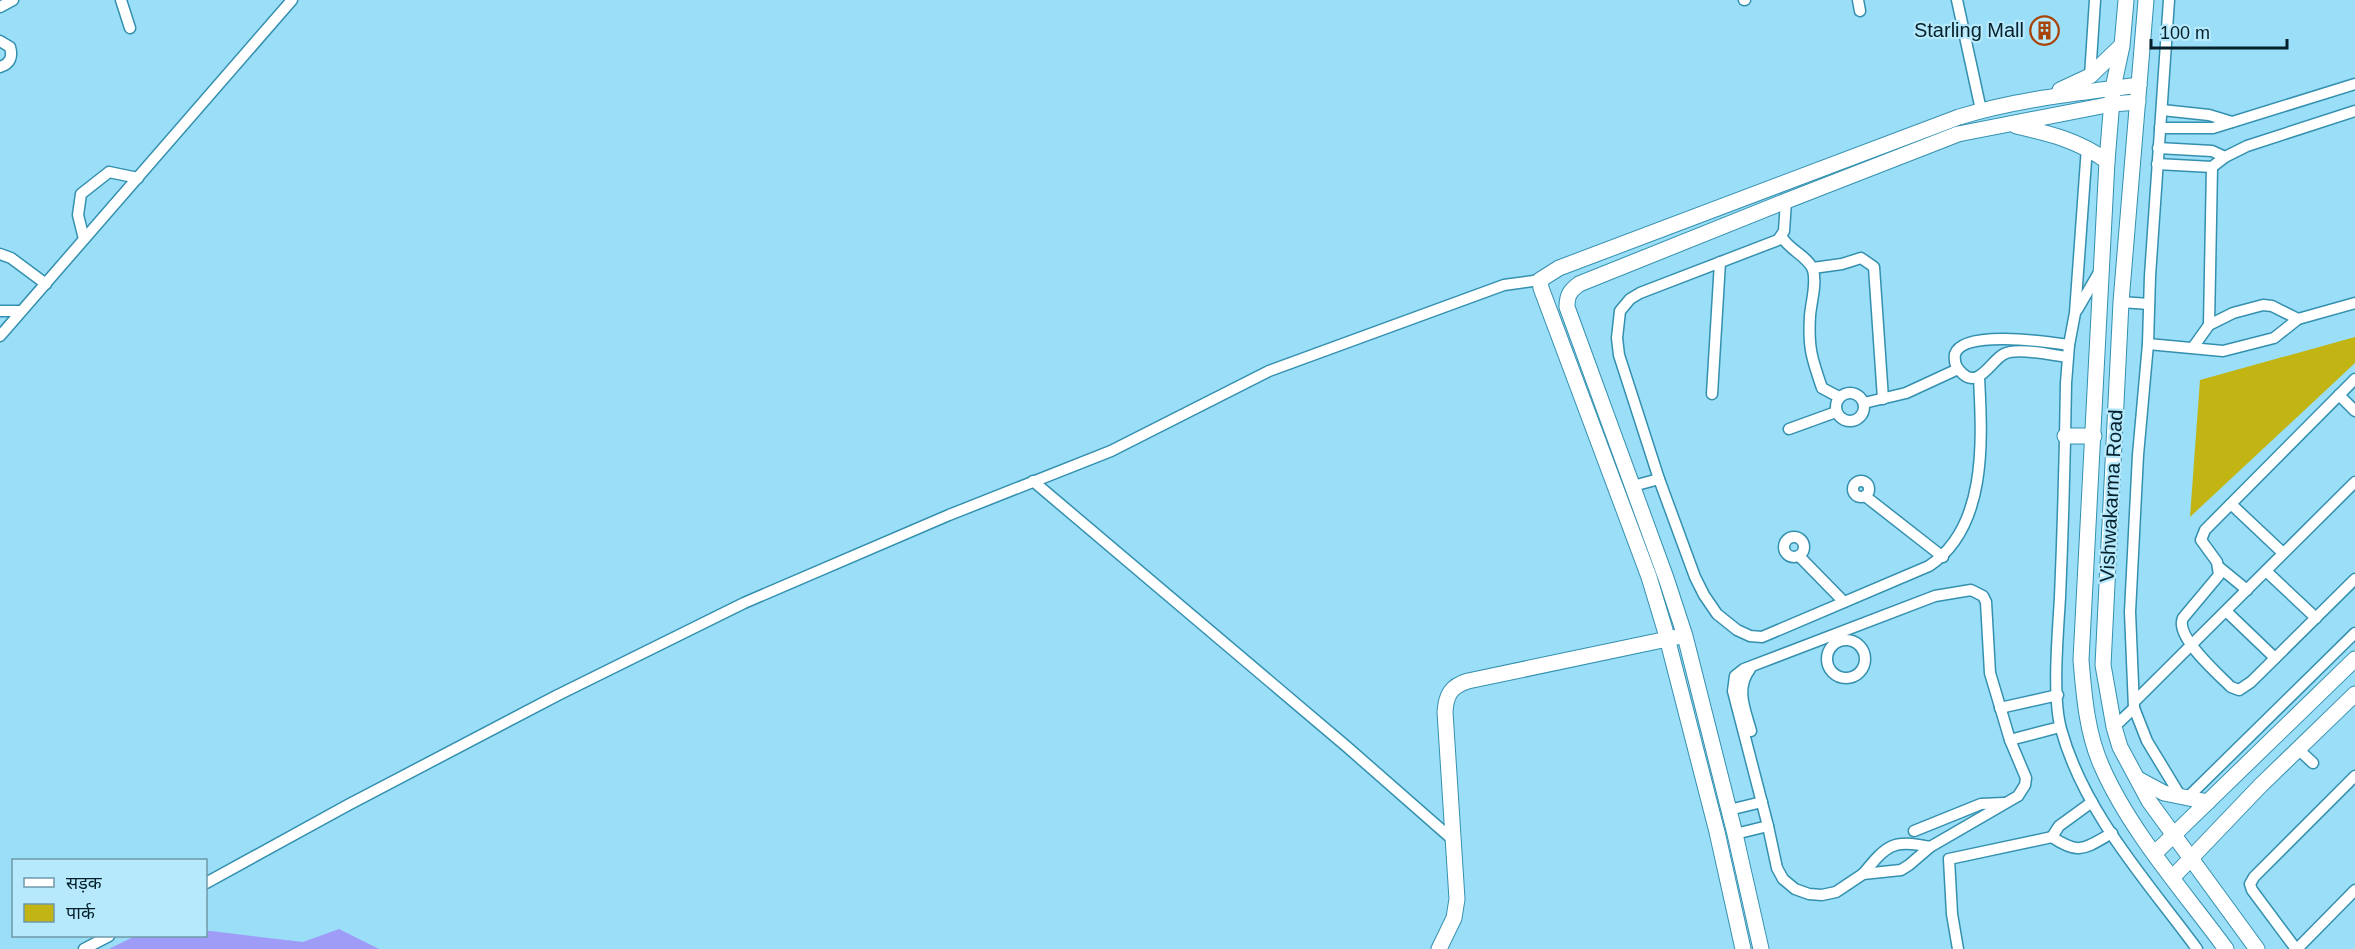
<svg xmlns="http://www.w3.org/2000/svg" width="2355" height="949" font-family="Arial,'Noto Sans Devanagari',sans-serif">
	<rect width="100%" height="100%" fill="#9adef8"/>
	<path fill="#c2b513" d="M2355 337V363L2190 517 2200 380Z"/>
	<path fill="#9f9cf7" d="M339 929 379 949H109L135 936H206V931H211L303 942Z"/>
	<g fill="none" stroke-linecap="round" stroke-linejoin="round">
		<defs>
			<g id="street">
				<path d="M121 0 130 28"/>
				<path d="M1744 0H1745"/>
				<path d="M1858 0 1860 11"/>
				<path d="M1957 0 1981 110"/>
				<path d="M2169 0 2150 276 2148 344 2223 351 2274 338 2298 319 2355 303"/>
				<path d="M0 7 13 0"/>
				<path d="M0 41 10 47C13 57 10 64 0 67"/>
				<path d="M2090 76 2095 0"/>
				<path d="M2162 110 2209 115 2232 122"/>
				<path d="M2160 128H2213L2355 84"/>
				<path d="M2087 147 2075 313 2069 345 2066 383C2065 455 2063 526 2060 597 2058 633 2052 697 2061 729 2084 813 2147 881 2197 949"/>
				<path d="M2158 148 2212 151 2225 157"/>
				<path d="M2157 164 2212 167 2225 157 2247 146 2355 111"/>
				<path d="M1786 201 1784 231 1778 240 1640 293 1630 299 1620 311 1617 338 1619 355 1659 479 1695 577 1704 595 1717 614 1737 630 1750 636 1762 637 1929 566C1988 527 1982 439 1979 377"/>
				<path d="M1782 237C1789 250 1809 257 1813 270 1817 284 1811 302 1810 316 1808 348 1812 359 1822 388L1839 397"/>
				<path d="M84 239 78 215 81 194 109 172 138 178"/>
				<path d="M0 254 11 258 46 284"/>
				<path d="M1813 268 1842 264 1861 258 1874 267 1883 399"/>
				<path d="M2121 302 2149 304"/>
				<path d="M2077 310 2101 269"/>
				<path d="M0 311H21"/>
				<path d="M2209 325 2212 167"/>
				<path d="M0 336 292 0"/>
				<path d="M2148 344 2138 455 2130 612 2134 708 2147 741 2181 797"/>
				<path d="M2194 346 2209 325 2233 313 2263 305 2272 306 2298 319"/>
				<path d="M2067 357C2052 355 2017 347 2004 354 1991 360 1978 392 1960 371 1955 366 1954 361 1955 354 1963 329 2048 342 2069 345"/>
				<path d="M2355 379 2205 530 2201 540 2217 562 2219 575 2183 618C2174 636 2218 674 2231 687L2239 690 2251 682 2355 579"/>
				<circle cx="1850" cy="407" r="14"/>
				<path d="M1712 394 1720 262"/>
				<path d="M2339 395 2355 411"/>
				<path d="M1864 403 1906 393 1958 369"/>
				<path d="M1789 429 1836 412"/>
				<path d="M1033 481 1346 746 1452 839"/>
				<circle cx="1861" cy="489" r="8"/>
				<path d="M1633 486 1659 479"/>
				<path d="M1865 496 1943 557"/>
				<path d="M2231 504 2283 553"/>
				<circle cx="1794" cy="547" r="10"/>
				<path d="M1799 556 1844 602"/>
				<path d="M2219 567 2247 590"/>
				<path d="M2266 571 2316 618"/>
				<path d="M1971 590 1983 596 1986 602 1990 673 2010 740 2026 778 2025 785 2018 796 1930 847 1909 865 1901 870 1863 874 1836 892 1822 895 1809 894 1795 889 1783 879 1777 868 1768 826 1733 691 1735 676 1744 669 1935 596Z"/>
				<path d="M2226 611 2275 658"/>
				<circle cx="1846" cy="659" r="19"/>
				<path d="M1750 669C1735 689 1745 709 1751 731"/>
				<path d="M2134 702 2355 482"/>
				<path d="M2000 708 2058 695"/>
				<path d="M2114 727 2134 708"/>
				<path d="M2010 740 2060 727"/>
				<path d="M2299 750 2313 763"/>
				<path d="M2187 798 2355 633"/>
				<path d="M1729 810 1762 802"/>
				<path d="M1914 831 1981 804 2004 803"/>
				<path d="M1735 834 1768 826"/>
				<path d="M2052 837 2059 826 2092 802"/>
				<path d="M1863 874C1887 845 1892 839 1930 847"/>
				<path d="M206 883 348 805 558 695 744 603 949 515 1111 451 1269 371 1504 285 1540 280"/>
				<path d="M84 949 109 936"/>
				<path d="M1958 949 1952 914 1949 859 2052 837C2080 856 2085 848 2112 833"/>
				<path d="M2296 949 2252 890 2250 884 2254 877 2355 776"/>
				<path d="M2297 949 2355 890"/>
			</g>
			<g id="secondary">
				<path d="M2126 0 2122 46 2113 88 2107 161 2081 660C2084 696 2087 734 2102 767 2130 831 2185 893 2226 949"/>
				<path d="M2146 0 2121 302 2103 665 2114 727 2120 747 2149 801 2257 949"/>
				<path d="M2060 90 2090 76 2120 47"/>
				<path d="M2016 126C2051 134 2077 140 2107 161"/>
				<path d="M2065 436H2094"/>
				<path d="M2138 779 2164 793 2208 802"/>
				<path d="M2155 853 2355 659"/>
				<path d="M2173 877 2260 786 2355 694"/>
				<path d="M1439 949 1454 918 1457 899 1445 712C1446 695 1451 686 1468 681L1677 637"/>
				<path d="M1743 949 1717 832 1665 630 1649 577 1541 288 1540 280 1559 268 1959 117C2017 99 2079 93 2139 85"/>
				<path d="M1761 949 1735 834 1685 636 1666 578 1567 307C1567 295 1570 291 1579 284L1786 201 1958 134 2112 104 2138 102"/>
			</g>
		</defs>
		<use href="#street" stroke="#3490af" stroke-width="13"/>
		<use href="#secondary" stroke="#3490af" stroke-width="17"/>
		<use href="#street" stroke="#fff" stroke-width="10"/>
		<use href="#secondary" stroke="#fff" stroke-width="15"/>
	</g>
	<defs>
		<symbol id="building-ring" viewBox="-11 -11 22 22"><circle r="9.5" fill="#b7e9fc" stroke="#a7440a" stroke-width="1.5"/><path d="M-4-6H4V6H1V3H-1V6H-4ZM-2.5-4.3h1.7v1.8h-1.7ZM.8-4.3h1.7v1.8H.8ZM-2.5-1h1.7V.8h-1.7ZM.8-1h1.7V.8H.8Z" fill="#a7440a"/></symbol>
	</defs>
	<g fill-rule="evenodd">
		<use href="#building-ring" x="2028" y="14" width="33" height="33"/>
	</g>
	<g text-anchor="middle" stroke-width="4.5" stroke-linejoin="round" paint-order="stroke">
		<g font-size="20" fill="#04212b" stroke="#b7e9fc" text-anchor="end">
			<text x="2024" y="37">Starling Mall</text>
		</g>
		<g font-size="20" fill="#04212b" stroke="#b7e9fc">
			<text transform="translate(2111 496) rotate(-87)" y="7">Vishwakarma Road</text>
		</g>
	</g>
	<rect x="12" y="859" width="195" height="78" fill="#b7e9fc" stroke="#6f99a8" stroke-width="1.5"/>
	<rect x="24" y="878" width="30" height="9" fill="#ffffff" stroke="#6f99a8" stroke-width="1.5"/>
	<text x="66" y="889" font-size="18" fill="#04212b">सड़क</text>
	<rect x="24" y="904" width="30" height="18" fill="#c2b513" stroke="#6f99a8" stroke-width="1.5"/>
	<text x="66" y="919" font-size="18" fill="#04212b">पार्क</text>
	<path d="M2151 39v9h136v-9" fill="none" stroke="#04212b" stroke-width="3"/>
	<text x="2160" y="39" font-size="18" fill="#04212b" stroke="#b7e9fc" stroke-width="4.5" paint-order="stroke">100 m</text>
</svg>
